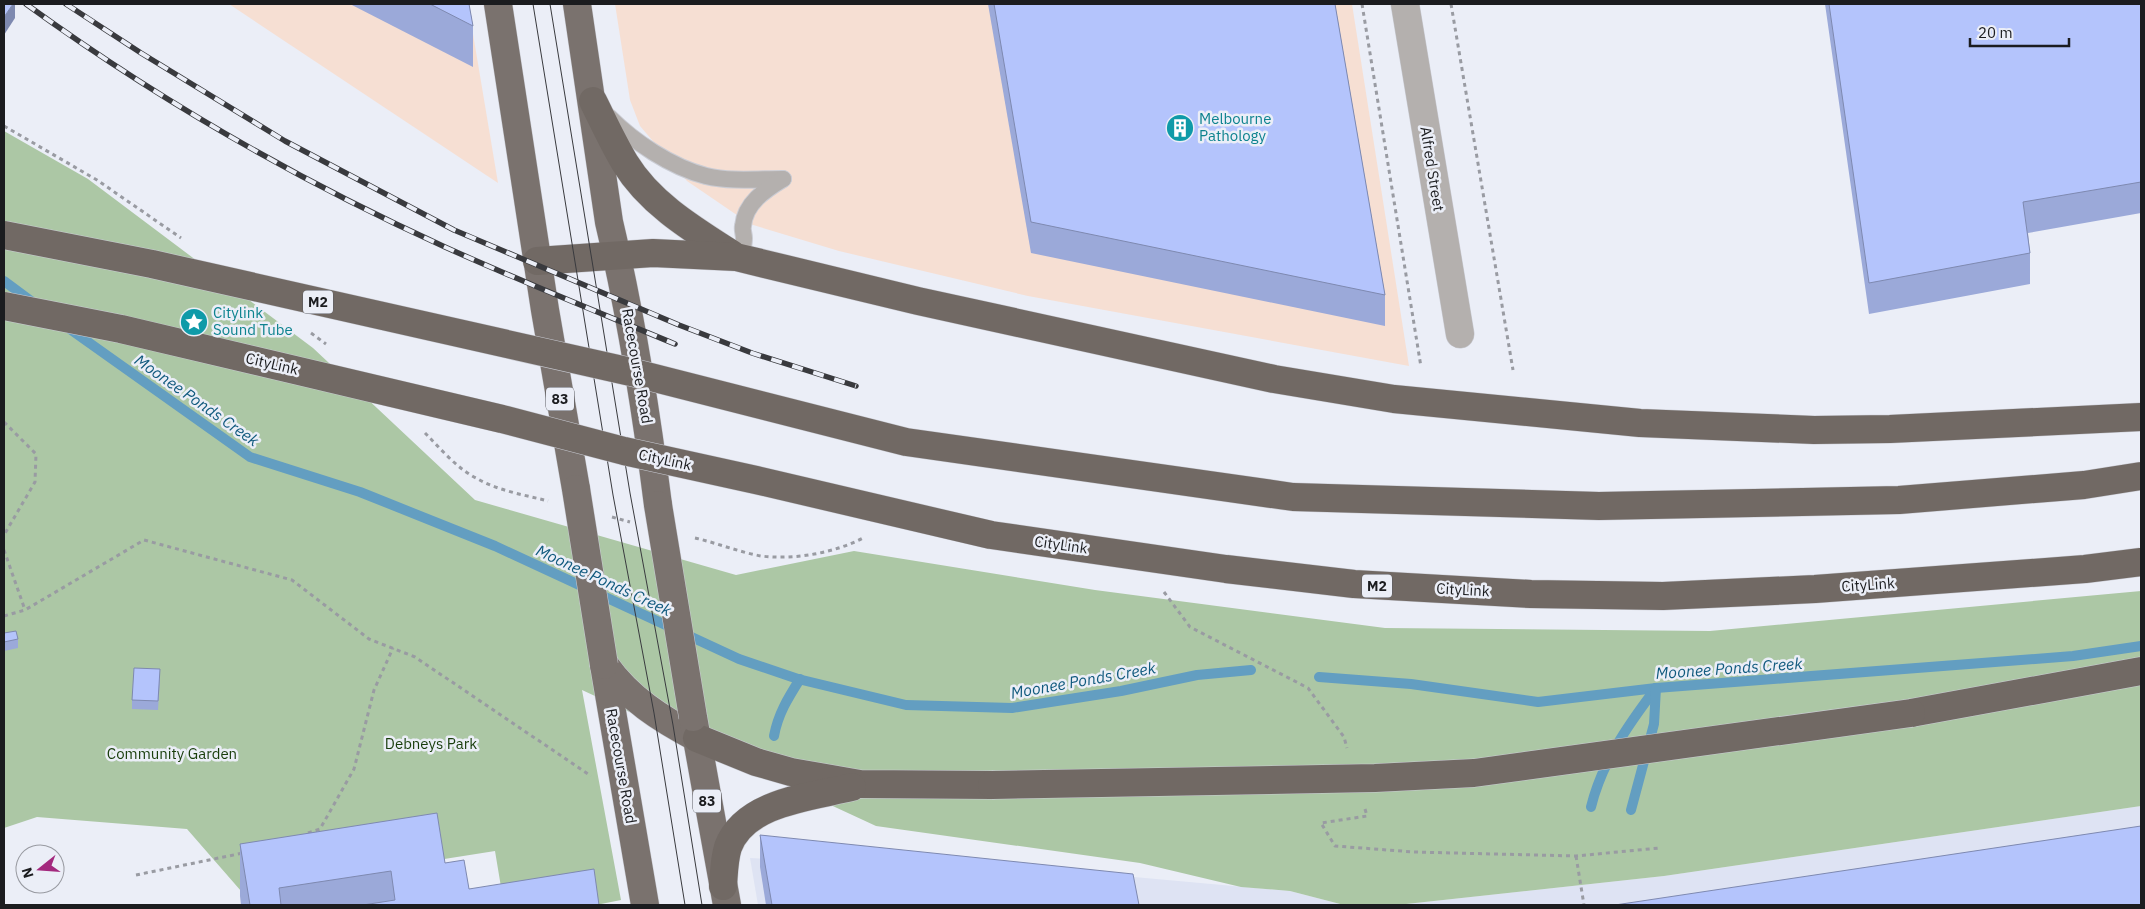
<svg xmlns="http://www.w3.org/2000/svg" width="2145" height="909" font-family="'IBM Plex Sans',sans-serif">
	<rect width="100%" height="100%" fill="#ebeef7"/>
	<g fill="#f6dfd3">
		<path d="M229 4H468L498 183Z"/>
		<path d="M615 4H1352L1409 366 1028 296 839 251 750 224 687 181 640 126 630 100Z"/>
	</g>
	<g fill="#dee3f3">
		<path d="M2141 806V905H1397L1664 876Z"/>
		<path d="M750 858 1123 876 1290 891 1344 905H758Z"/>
	</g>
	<path fill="#acc7a5" d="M4 131 88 179 313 348 475 500 736 575 854 551 1095 590 1385 628 1710 631 2141 591V806L1664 876 1397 905H1344L1290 891 1241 887 1140 863 876 826 582 690 621 900 596 905H504L495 851 241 891 187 829 37 817 4 828Z"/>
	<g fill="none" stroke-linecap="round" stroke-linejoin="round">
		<g stroke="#639ec1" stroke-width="10">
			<path d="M4 281 35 304"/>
			<path d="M67 327 250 457 360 492 495 546 739 659 798 679 906 705 1012 708 1121 691 1197 675 1251 670"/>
			<path d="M1319 677 1411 684 1538 702 1656 688 2073 656 2141 646"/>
			<path d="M774 736C778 714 788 698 800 679"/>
			<path d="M1591 807C1602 762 1628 725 1656 688"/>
			<path d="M1631 810 1654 724 1656 688"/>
		</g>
		<defs>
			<g id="service">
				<path d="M609 117C634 142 671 167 706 176 731 182 758 179 783 179"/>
				<path d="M741 258C742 252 744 245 744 238 744 234 742 230 743 226 745 203 765 190 783 179"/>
			</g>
			<path id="minor" d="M1405 4 1460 334"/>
			<g id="trunk">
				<path d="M498 4 545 310 576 489"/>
				<path d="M577 4 609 222C631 315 646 410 658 505"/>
				<path d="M604 665 645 905"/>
				<path d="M605 665C629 699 661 719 697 738"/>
				<path d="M693 717 727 905"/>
			</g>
			<g id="motorway">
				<path d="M593 101C603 121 613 143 625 163 650 204 694 230 733 255"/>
				<path d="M537 261 653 253 736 257 918 301 1274 379 1394 399 1640 423 1814 430 1890 429 2141 417"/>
				<path d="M1911 713 2141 671"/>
				<path d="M697 738 756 762 791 772 860 784 992 785"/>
				<path d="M723 886C724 873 724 860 728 847 745 802 810 797 852 787"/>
			</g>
		</defs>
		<use href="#service" stroke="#caccd4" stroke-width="18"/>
		<use href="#minor" stroke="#caccd4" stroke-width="29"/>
		<use href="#trunk" stroke="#caccd4" stroke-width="29"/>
		<use href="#motorway" stroke="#caccd4" stroke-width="29"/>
		<g stroke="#999ba2" stroke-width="3" stroke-dasharray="4 4" stroke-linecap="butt">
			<path d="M1362 4 1421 367"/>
			<path d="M1451 4 1513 370"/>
			<path d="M4 126 97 180 181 238"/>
			<path d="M311 333 326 344"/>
			<path d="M4 422 36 454 35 482 4 535"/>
			<path d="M425 433C441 449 457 469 478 479 499 491 525 495 548 501"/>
			<path d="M612 517 630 522"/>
			<path d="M695 538C717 543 739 552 761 556 795 560 835 553 865 537"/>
			<path d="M4 550 25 610"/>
			<path d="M1164 592 1190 627 1308 688 1344 737 1347 748"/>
			<path d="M4 616 25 610 144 540 292 580 369 639 415 657 591 776"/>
			<path d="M1365 809 1367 816 1321 823 1335 846 1414 852 1576 856 1659 848"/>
			<path d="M308 833 320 829 354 769 374 690 393 648"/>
			<path d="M1576 856 1584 905"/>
			<path d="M136 875 243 853"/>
		</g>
		<use href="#service" stroke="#b4b0ae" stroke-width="16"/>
		<use href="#minor" stroke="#b4b0ae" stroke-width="28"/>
		<use href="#trunk" stroke="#7a726e" stroke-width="28"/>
		<use href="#motorway" stroke="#716964" stroke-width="28"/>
		<g stroke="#393a3e" stroke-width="1">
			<path d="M533 4 613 495 654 713 685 905"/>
			<path d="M550 4 630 493 673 725 702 905"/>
		</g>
		<defs>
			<g id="rail">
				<path d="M26 4C157 99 298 180 445 247 520 281 598 312 675 344"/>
				<path d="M66 4 141 53 285 141 454 230 679 325 752 353 856 386"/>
			</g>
		</defs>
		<use href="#rail" stroke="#393a3e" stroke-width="5.5"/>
		<use href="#rail" stroke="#ebeef7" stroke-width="4" stroke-dasharray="11" stroke-linecap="butt"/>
		<defs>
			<g id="trunk-bridge">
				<path d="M576 489 604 665"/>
				<path d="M658 505 693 717"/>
			</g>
			<g id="motorway-bridge">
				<path d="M4 235 152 264 631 372 906 442 1293 497 1599 506 1899 500 2084 485 2141 476"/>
				<path d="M4 306 121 329 502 419 624 451 756 480 991 535 1226 569 1354 584 1531 594 1663 596 1815 589 2085 569 2141 562"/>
				<path d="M992 785 1375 778 1474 773 1911 713"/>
			</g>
		</defs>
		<use href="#trunk-bridge" stroke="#caccd4" stroke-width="29" stroke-linecap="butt"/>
		<use href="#motorway-bridge" stroke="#caccd4" stroke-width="29" stroke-linecap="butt"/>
		<use href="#trunk-bridge" stroke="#7a726e" stroke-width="28"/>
		<use href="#motorway-bridge" stroke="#716964" stroke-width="28"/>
	</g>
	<g fill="#9ba9d9">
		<path d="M350 4H469L473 26V67Z"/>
		<path d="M988 4H1335L1385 295V326L1031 253Z"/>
		<path d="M1825 4H2141V213L2028 233 2030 253V284L1869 314Z"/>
		<path d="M4 633 18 639V648L4 651Z"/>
		<path d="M160 679 158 710 132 709V700Z"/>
		<path d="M760 835 1139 905H766L760 867Z"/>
		<path d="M240 844 445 863 469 889 599 905H241L240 896Z"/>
	</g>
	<path fill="#7e89b0" d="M13 4H15V18L4 35V17Z"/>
	<g fill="#b4c4fc" stroke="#7e89b0">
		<path d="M4 4H13L4 17Z"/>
		<path d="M430 4H469L473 26Z"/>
		<path d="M994 4H1335L1385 295 1031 222Z"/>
		<path d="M1829 4H2141V182L2023 202 2030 253 1869 283Z"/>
		<path d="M16 631 18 639 4 642V633Z"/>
		<path d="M134 668 160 669 158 701 132 700Z"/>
		<path d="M437 813 445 863 464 860 469 889 594 869 599 905H363L395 900 391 871 279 888 281 905H250L240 844Z"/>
		<path d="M2141 826V905H1615Z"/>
		<path d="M760 835 1133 874 1139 905H772Z"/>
	</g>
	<defs>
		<symbol id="building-disc" viewBox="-11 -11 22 22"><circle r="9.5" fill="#0f9aa8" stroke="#ebeef7"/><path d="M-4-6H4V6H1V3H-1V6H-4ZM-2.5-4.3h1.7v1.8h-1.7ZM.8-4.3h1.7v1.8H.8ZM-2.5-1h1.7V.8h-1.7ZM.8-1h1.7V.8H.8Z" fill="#fff"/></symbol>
		<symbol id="sight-disc" viewBox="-11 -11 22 22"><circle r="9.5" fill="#0f9aa8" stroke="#ebeef7"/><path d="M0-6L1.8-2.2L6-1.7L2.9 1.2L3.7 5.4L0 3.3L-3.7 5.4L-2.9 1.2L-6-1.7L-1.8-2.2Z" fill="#fff"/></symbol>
	</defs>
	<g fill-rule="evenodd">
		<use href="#building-disc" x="1164" y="112" width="32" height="32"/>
		<use href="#sight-disc" x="178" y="306" width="32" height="32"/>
	</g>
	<g text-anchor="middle" stroke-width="5" stroke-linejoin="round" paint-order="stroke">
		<g fill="#ebeef7" stroke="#595b60" stroke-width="1">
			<rect x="303" y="290.5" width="30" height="23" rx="4"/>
			<rect x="546" y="387.5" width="28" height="23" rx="4"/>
			<rect x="1362" y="574.5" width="30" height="23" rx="4"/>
			<rect x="693" y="789.5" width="28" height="23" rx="4"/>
		</g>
		<g font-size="14" font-weight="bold" fill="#1b1c1f">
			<text x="318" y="307">M2</text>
			<text x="560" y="404">83</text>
			<text x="1377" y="591">M2</text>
			<text x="707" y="806">83</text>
		</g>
		<g font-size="15" fill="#0d838f" stroke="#ebeef7" text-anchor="start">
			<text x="1199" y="124">Melbourne<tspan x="1199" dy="17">Pathology</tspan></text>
			<text x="213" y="318">Citylink<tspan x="213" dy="17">Sound Tube</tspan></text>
		</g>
		<g font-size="15" fill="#1b1c1f" stroke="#ebeef7">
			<text transform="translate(1432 169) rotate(81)" y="5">Alfred Street</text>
			<text transform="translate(272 364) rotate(13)" y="5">CityLink</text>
			<text transform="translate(637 366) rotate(80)" y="5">Racecourse Road</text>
			<text transform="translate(665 460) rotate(12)" y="5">CityLink</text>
			<text transform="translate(1061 545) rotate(8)" y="5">CityLink</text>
			<text transform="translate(1868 585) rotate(-4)" y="5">CityLink</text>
			<text transform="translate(1463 590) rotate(3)" y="5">CityLink</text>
			<text transform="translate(621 766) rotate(80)" y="5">Racecourse Road</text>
		</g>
		<g font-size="15" fill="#183d0b" stroke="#ebeef7">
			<text x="431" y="749">Debneys Park</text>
			<text x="172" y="759">Community Garden</text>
		</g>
		<g font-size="16" font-style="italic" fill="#115a7e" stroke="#ebeef7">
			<text transform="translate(197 400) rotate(35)" y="6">Moonee Ponds Creek</text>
			<text transform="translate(604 580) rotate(25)" y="6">Moonee Ponds Creek</text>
			<text transform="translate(1729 668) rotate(-4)" y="6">Moonee Ponds Creek</text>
			<text transform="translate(1083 680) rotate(-10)" y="6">Moonee Ponds Creek</text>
		</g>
	</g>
	<rect width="2145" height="909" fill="none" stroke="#1b1c1f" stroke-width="10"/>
	<g transform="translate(40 869) rotate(253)"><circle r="24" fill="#ebeef7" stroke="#989aa1"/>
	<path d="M0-4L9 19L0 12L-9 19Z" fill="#a3297e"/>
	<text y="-8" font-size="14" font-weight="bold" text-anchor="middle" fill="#1b1c1f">N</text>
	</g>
	<path d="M1970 38v8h99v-8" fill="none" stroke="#1b1c1f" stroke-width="2.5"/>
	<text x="1978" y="38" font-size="15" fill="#1b1c1f" stroke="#ebeef7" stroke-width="4" paint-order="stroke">20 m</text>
</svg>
